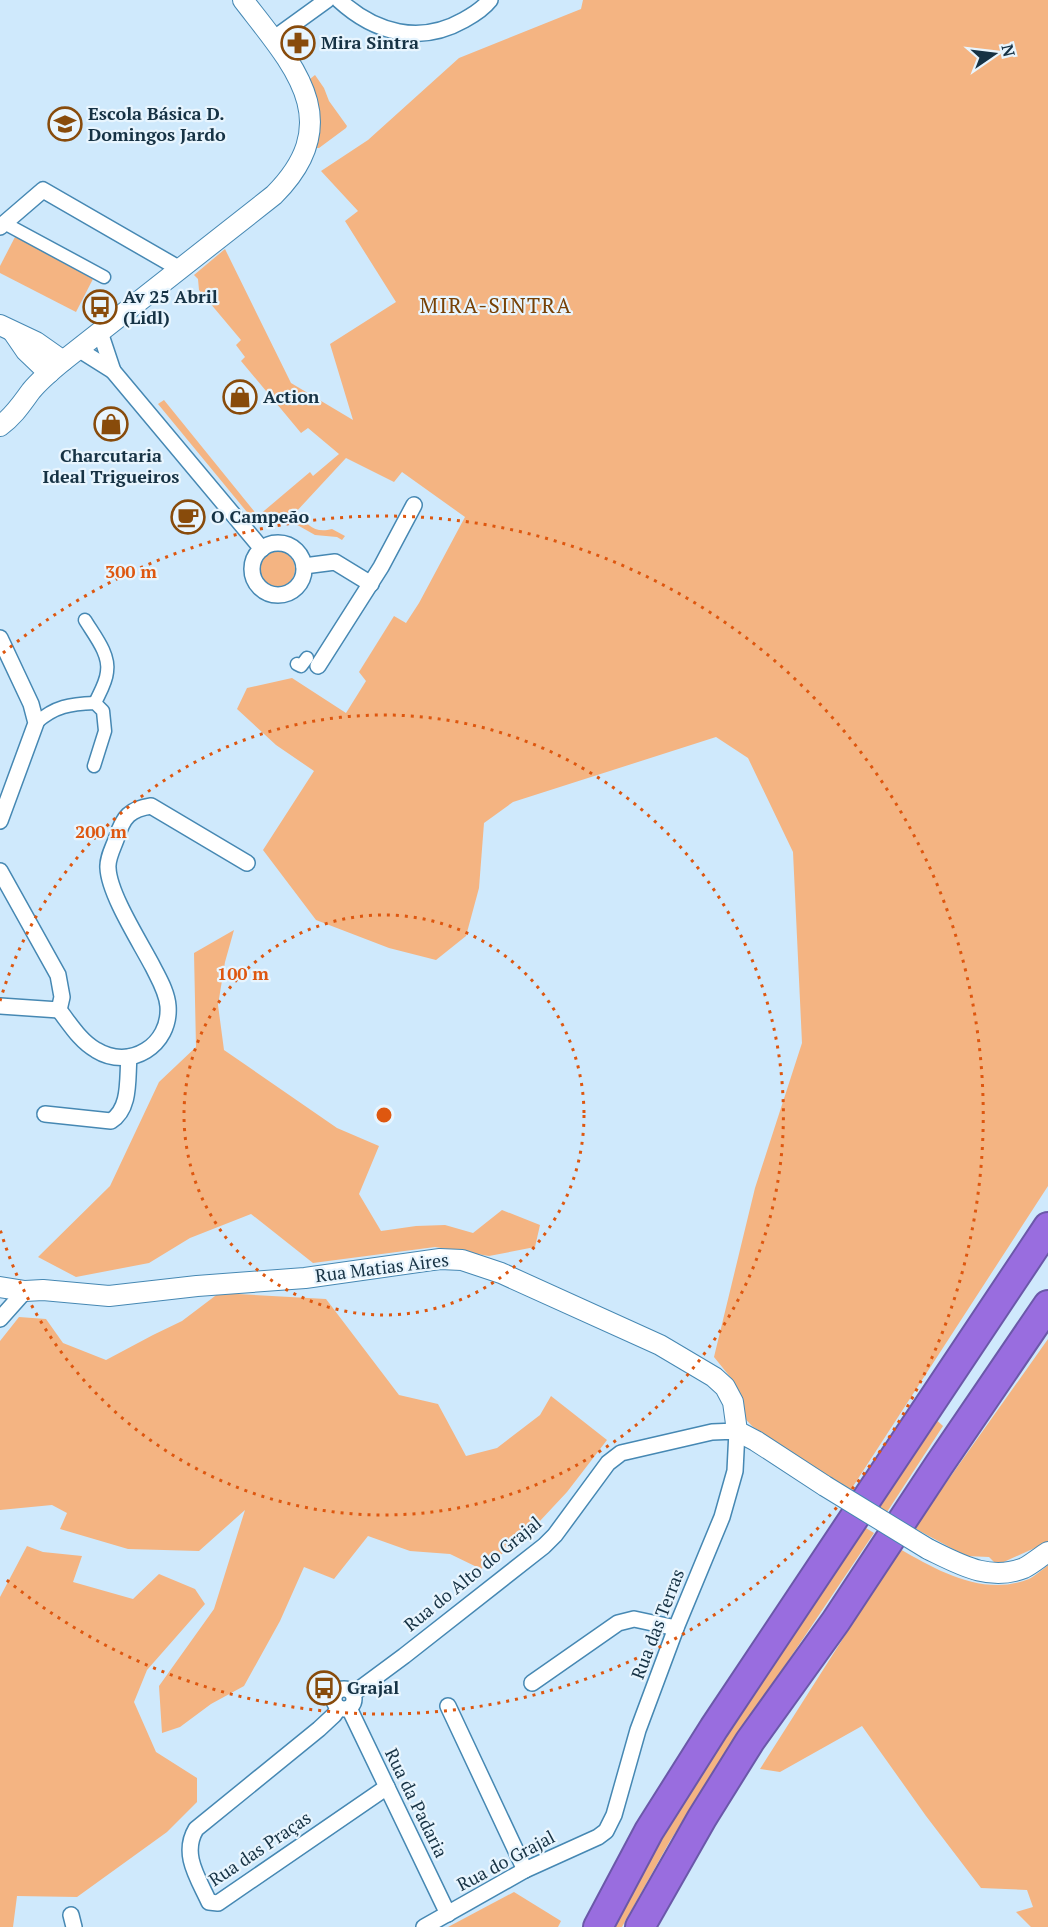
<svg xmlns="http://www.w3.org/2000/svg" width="1048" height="1927" font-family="'PT Serif',serif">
	<rect width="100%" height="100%" fill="#cfe9fc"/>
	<g fill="#f4b482">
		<path d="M583 0H1048V1186L850 1491 828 1479 752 1426 739 1412 731 1378 714 1357 755 1188 802 1043 793 852 748 758 716 737 513 802 484 823 479 888 466 936 436 960 389 948 316 920 263 850 314 771 276 745 237 709 247 688 292 678 346 713 366 681 359 672 394 616 406 623 419 603 465 517 402 472 394 482 346 458 295 513C308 524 314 534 332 529L345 536 342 540 337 537 315 535 292 522 278 520 256 523 158 404 164 400 258 516 310 472 313 476 339 454 308 428 301 433 241 361 245 357 236 345 241 340 199 290 198 279 194 275 225 249 291 383 353 420 330 344 396 302 345 221 358 211 321 171 368 140 459 58 581 9Z"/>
		<path d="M315 75 324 88 329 101 347 126 346 128 319 148H317C319 119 322 106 310 79Z"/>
		<path d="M15 237 94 277 76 312 0 273V266Z"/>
		<circle cx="277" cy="569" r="18"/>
		<path d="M234 930 225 962 218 1005 224 1050 337 1128 379 1146 359 1194 381 1231 416 1226 445 1225 473 1233 502 1210 540 1225 535 1247 489 1256 435 1247 313 1263 251 1214 190 1238 149 1263 76 1277 38 1257 110 1186 159 1082 196 1047 194 953Z"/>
		<path d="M219 1293 326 1299 399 1395 438 1404 466 1456 497 1448 540 1415 551 1396 607 1440 567 1492 525 1537 481 1569 450 1554 410 1551 368 1536 334 1579 304 1567 280 1621 244 1686 211 1704 180 1727 162 1733 159 1686 214 1609 245 1510 199 1551 128 1549 60 1529 67 1513 52 1505 0 1510V1341L19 1317 46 1319 63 1343 106 1360 153 1335 182 1321Z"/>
		<path d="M1048 1339V1542L997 1565 989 1557 966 1556 914 1528Z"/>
		<path d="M933 1417 943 1426 887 1512 875 1505Z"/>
		<path d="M861 1525 874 1533 737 1737 670 1841 622 1927H606L649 1850Z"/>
		<path d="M27 1546 43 1552 82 1556 73 1582 133 1599 159 1574 195 1589 205 1604 147 1670 134 1702 156 1752 197 1778V1802L167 1832 77 1897 17 1896 13 1927H0V1597Z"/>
		<path d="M900 1549C938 1571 984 1597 1029 1579 1035 1576 1042 1570 1048 1565V1927H1031L1016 1912 1033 1907 1027 1890 981 1888 926 1816 862 1726 780 1772 760 1769Z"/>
		<path d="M514 1892 561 1921 558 1927H448Z"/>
	</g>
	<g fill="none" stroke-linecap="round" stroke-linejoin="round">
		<defs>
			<g id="pedestrian">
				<path d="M4 223 104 277"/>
				<path d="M85 620C94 635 110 654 107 672 106 683 99 694 95 703"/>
				<path d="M297 664 301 666 307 658"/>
				<path d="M36 723C55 706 70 704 95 703L103 711 105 731 94 766"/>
			</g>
			<g id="minor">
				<path d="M339 0C375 33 420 45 464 20 475 14 483 9 490 0"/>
				<path d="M273 39 327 0"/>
				<path d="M0 227 43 190 180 269"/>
				<path d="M100 332 113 371"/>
				<path d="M78 349 113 371 262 549"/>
				<circle cx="278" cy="569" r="26"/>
				<path d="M304 566 335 562 371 584"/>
				<path d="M0 638 31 704 36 723 0 821"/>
				<path d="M318 666 381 567 414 505"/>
				<path d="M0 871 58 975 62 997 59 1010"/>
				<path d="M0 1006 59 1010"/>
				<path d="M59 1010C70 1024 80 1041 96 1050 130 1071 171 1045 168 1006 167 992 159 979 153 967 140 942 109 894 108 868 107 858 114 846 117 837 123 817 130 809 151 806L247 863"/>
				<path d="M45 1114 111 1121C131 1108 127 1079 129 1057"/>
				<path d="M0 1319 25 1291"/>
				<path d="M532 1683 618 1623 634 1619 676 1628"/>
				<circle cx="344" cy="1699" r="10"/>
				<path d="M354 1693 404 1656 544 1546 555 1535 608 1463 621 1453 712 1432 737 1431 735 1471 722 1517 676 1628 638 1730 614 1815 606 1831 598 1837 525 1870 424 1927"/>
				<path d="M448 1706 525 1870"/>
				<path d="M339 1708 334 1715 319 1729 196 1829C181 1854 198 1878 209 1902L218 1903 387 1787"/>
				<path d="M349 1708 448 1914"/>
				<path d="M71 1915 74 1927"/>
			</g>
			<g id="tertiary">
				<path d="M0 325 36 342 63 361"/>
				<path d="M13 332 26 351 49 373"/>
				<path d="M0 426C14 416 22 403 31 391 40 380 52 370 63 361L274 195C348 121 293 65 243 0"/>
				<path d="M0 1287 25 1291 43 1290 109 1296 197 1286 305 1278 440 1259 462 1260 501 1273 660 1345 714 1377 725 1387 733 1402 737 1431 756 1441 825 1486"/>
				<path d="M928 1549C959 1564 989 1582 1024 1568 1032 1564 1040 1557 1048 1552"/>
			</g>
			<g id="motorway">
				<path d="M598 1927 649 1831 714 1728 1048 1227"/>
				<path d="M640 1927 702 1818 750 1741 836 1621 939 1465 1048 1305"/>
			</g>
		</defs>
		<use href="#pedestrian" stroke="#4688b3" stroke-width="15"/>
		<use href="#minor" stroke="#4688b3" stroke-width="18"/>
		<use href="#tertiary" stroke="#4688b3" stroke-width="22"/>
		<use href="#motorway" stroke="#6b58a9" stroke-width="32"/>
		<use href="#pedestrian" stroke="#fff" stroke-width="12"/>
		<use href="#minor" stroke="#fff" stroke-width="15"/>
		<use href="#tertiary" stroke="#fff" stroke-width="20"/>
		<use href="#motorway" stroke="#996ddf" stroke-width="28"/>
		<defs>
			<path id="tertiary-bridge" d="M825 1486 928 1549"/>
		</defs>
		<use href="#tertiary-bridge" stroke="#4688b3" stroke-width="22" stroke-linecap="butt"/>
		<use href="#tertiary-bridge" stroke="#fff" stroke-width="20"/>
	</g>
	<g fill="none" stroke="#de570f" stroke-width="3" stroke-dasharray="3 6">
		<circle cx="384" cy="1115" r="200"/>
		<path d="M0 1001A400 400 0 1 1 0 1229"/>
		<path d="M3 653A599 599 0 1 1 3 1577"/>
	</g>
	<defs>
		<symbol id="pharmacy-ring" viewBox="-11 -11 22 22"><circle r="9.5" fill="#e8f5fe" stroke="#884b0b" stroke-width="1.5"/><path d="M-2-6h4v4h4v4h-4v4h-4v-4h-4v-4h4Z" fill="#884b0b"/></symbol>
		<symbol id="school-ring" viewBox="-11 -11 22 22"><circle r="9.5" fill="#e8f5fe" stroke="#884b0b" stroke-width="1.5"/><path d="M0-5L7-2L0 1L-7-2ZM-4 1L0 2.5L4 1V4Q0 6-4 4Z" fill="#884b0b"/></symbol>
		<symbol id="bus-ring" viewBox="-11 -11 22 22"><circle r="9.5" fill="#e8f5fe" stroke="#884b0b" stroke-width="1.5"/><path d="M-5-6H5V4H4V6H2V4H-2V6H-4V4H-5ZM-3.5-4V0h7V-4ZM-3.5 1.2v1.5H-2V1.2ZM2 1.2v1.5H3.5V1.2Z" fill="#884b0b"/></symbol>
		<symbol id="shop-ring" viewBox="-11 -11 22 22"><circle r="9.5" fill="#e8f5fe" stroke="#884b0b" stroke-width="1.5"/><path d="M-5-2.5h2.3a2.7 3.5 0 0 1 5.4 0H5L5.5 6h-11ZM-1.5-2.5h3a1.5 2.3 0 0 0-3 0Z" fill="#884b0b"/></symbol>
		<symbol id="cafe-ring" viewBox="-11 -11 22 22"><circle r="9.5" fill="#e8f5fe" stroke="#884b0b" stroke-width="1.5"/><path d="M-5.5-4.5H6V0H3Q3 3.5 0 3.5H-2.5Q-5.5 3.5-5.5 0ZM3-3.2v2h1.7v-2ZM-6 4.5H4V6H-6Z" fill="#884b0b"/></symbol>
	</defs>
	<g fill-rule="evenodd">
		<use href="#pharmacy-ring" x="279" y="24" width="38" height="38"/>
		<use href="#school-ring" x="46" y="105" width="38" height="38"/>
		<use href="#bus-ring" x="81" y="288" width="38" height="38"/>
		<use href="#shop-ring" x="221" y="378" width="38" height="38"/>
		<use href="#shop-ring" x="92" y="405" width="38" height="38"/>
		<use href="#cafe-ring" x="169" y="498" width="38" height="38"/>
		<use href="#bus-ring" x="305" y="1669" width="38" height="38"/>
	</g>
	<g text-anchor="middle" stroke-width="4.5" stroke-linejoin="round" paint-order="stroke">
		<g font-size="18" font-weight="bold" fill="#163244" stroke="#e8f5fe" text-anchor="start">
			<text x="321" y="49">Mira Sintra</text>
			<text x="88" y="120">Escola Básica D.<tspan x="88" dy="21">Domingos Jardo</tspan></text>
			<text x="123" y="303">Av 25 Abril<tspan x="123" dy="21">(Lidl)</tspan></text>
			<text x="263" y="403">Action</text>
			<text x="111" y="462" text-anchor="middle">Charcutaria<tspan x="111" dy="21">Ideal Trigueiros</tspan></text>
			<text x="211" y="523">O Campeão</text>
			<text x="347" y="1694">Grajal</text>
		</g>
		<g font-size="18" fill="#163244" stroke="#e8f5fe">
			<text transform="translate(382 1268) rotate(-7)" y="6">Rua Matias Aires</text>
			<text transform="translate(473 1574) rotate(-39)" y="6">Rua do Alto do Grajal</text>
			<text transform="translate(658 1624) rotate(-69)" y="6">Rua das Terras</text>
			<text transform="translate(416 1803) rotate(64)" y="6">Rua da Padaria</text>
			<text transform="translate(260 1849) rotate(-34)" y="6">Rua das Praças</text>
			<text transform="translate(506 1861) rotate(-28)" y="6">Rua do Grajal</text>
		</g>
		<g font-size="21" letter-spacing="1.5" fill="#784105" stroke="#e8f5fe">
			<text x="496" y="313">MIRA-SINTRA</text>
		</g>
	</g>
	<circle cx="384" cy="1115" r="9" fill="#de570f" stroke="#e8f5fe" stroke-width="3"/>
	<g font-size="18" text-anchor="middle" font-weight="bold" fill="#de570f" stroke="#e8f5fe" stroke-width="4.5" stroke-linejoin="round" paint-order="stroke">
		<text x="131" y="578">300 m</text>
		<text x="101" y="838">200 m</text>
		<text x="243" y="980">100 m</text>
	</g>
	<g transform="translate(994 54) rotate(76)" stroke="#e8f5fe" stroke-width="4.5" paint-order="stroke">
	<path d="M0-4.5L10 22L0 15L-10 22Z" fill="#163244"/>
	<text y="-9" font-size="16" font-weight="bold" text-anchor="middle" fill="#163244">N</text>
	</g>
</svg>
